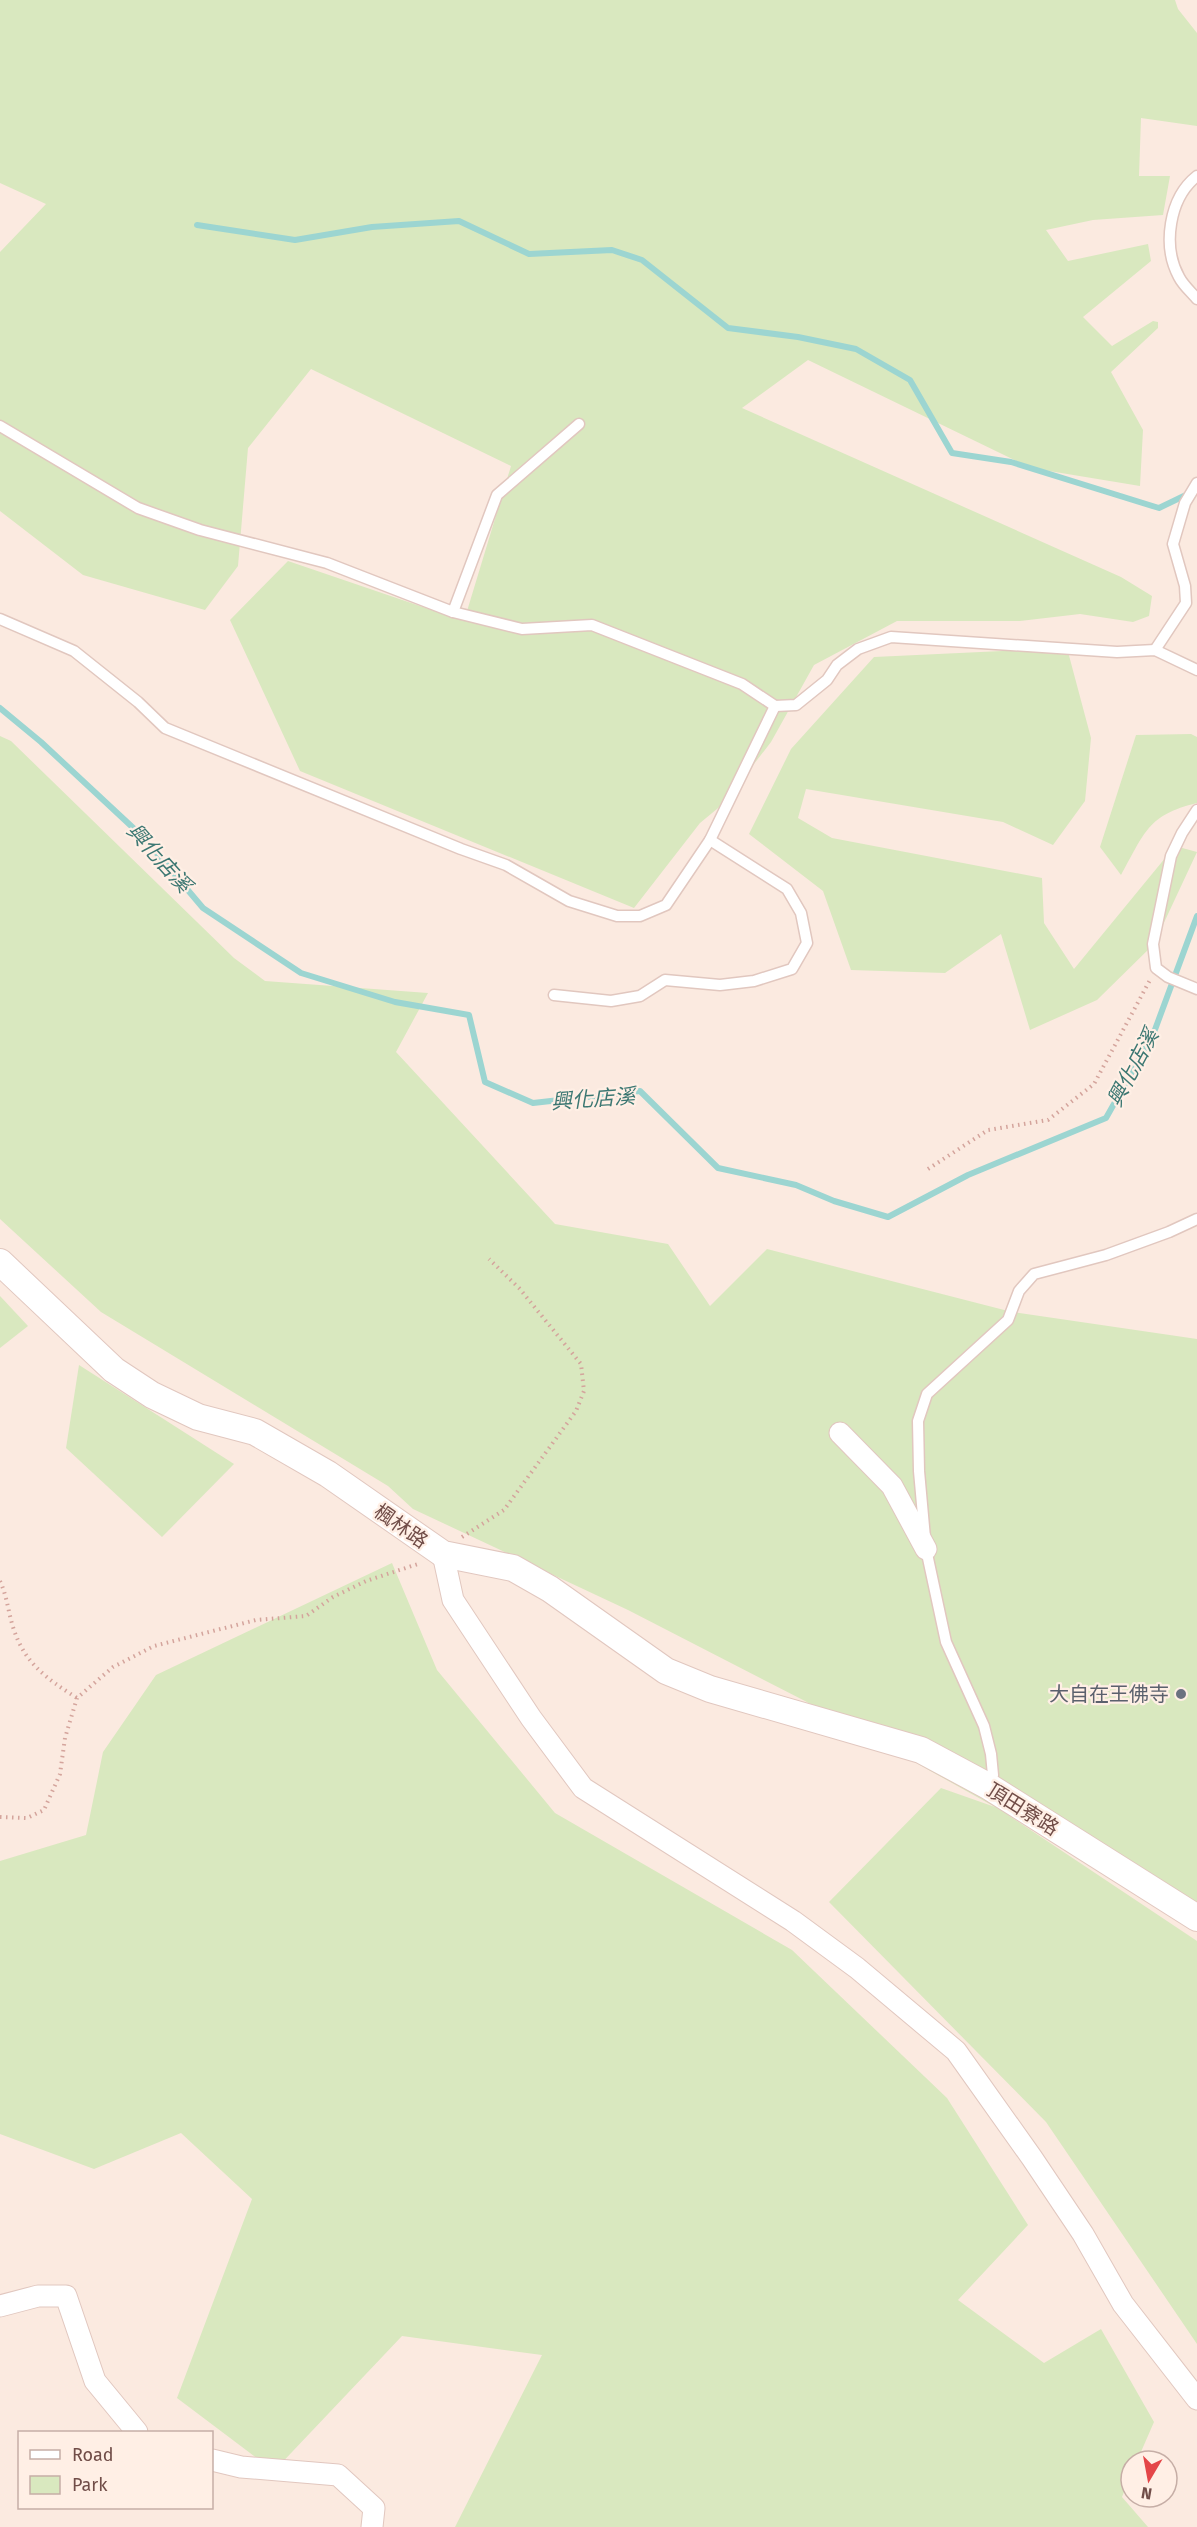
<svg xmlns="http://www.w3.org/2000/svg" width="1197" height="2527" font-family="'Fira Sans','Noto Sans TC',sans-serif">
	<rect width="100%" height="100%" fill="#fbeae0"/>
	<g fill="#d9e8bf">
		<path d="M0 0H1175L1178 9 1197 33V126L1141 118 1139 176H1170L1163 215 1093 220 1046 230 1068 261 1148 244 1151 261 1083 317 1112 346 1153 321 1158 322V328L1111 372 1143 430 1140 486 1031 468 808 360 742 408 1121 577 1152 596 1149 616 1133 622 1080 614 1020 621H897L814 665 771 742 723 804 700 823 634 908 300 771 230 620 288 561 464 621 511 466 311 369 248 448 238 566 205 610 83 575 0 511V252L46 204 0 183Z"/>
		<path d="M1067 648 1091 738 1085 801 1053 845 1003 822 806 789 798 818 832 838 1042 878 1044 923 1074 969 1175 846 1197 852 1154 944 1097 1000 1030 1030 1001 934 945 973 851 970 823 891 749 834 791 749 874 657Z"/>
		<path d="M1191 734 1197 737V803C1147 815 1145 833 1121 875L1100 847 1136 735Z"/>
		<path d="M0 736 11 741 234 958 265 981 428 993 396 1052 555 1224 668 1244 710 1306 767 1249 1012 1312 1197 1339V1919L1008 1815 1197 1941V2344L1046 2122 829 1902 941 1788 995 1807 805 1701 628 1610 413 1509 388 1486 101 1312 0 1219Z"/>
		<path d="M0 1296 28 1326 0 1348Z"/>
		<path d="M79 1365 234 1464 162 1537 66 1448Z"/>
		<path d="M392 1563 437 1670 555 1813 792 1950 947 2098 1028 2225 958 2300 1044 2363 1101 2329 1154 2422 1137 2461H1131V2475L1122 2497 1148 2527H455L542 2355 402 2336 274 2471 177 2398 252 2199 181 2133 94 2169 0 2134V1861L86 1835 103 1752 156 1675Z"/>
	</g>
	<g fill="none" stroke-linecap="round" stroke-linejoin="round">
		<g stroke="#9cd5d1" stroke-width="6">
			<path d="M197 225 295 240 372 227 459 221 529 254 612 250 642 260 728 328 798 337 856 349 910 380 952 453 1011 462 1159 508 1188 494"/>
			<path d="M0 708 41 742 143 837 203 908 301 973 395 1002 469 1015 485 1082 533 1103 640 1091 718 1168 796 1185 834 1201 888 1217 968 1175 1106 1118 1153 1035 1197 916"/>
		</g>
		<defs>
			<g id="service">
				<path d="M1197 176C1169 198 1162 246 1179 277 1183 285 1191 292 1197 299"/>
				<path d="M0 426 138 508 200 530 327 563 453 612 522 629 592 625 742 684 775 706 710 840 666 905 640 916H617L569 901 506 865 461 849 165 728 138 702 74 651 0 619"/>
				<path d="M453 612 497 495 579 424"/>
				<path d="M1155 650 1186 603 1185 586 1173 544 1185 503 1197 483"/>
				<path d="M775 706 796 705 827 680 837 665 858 649 891 637 1117 652 1155 650 1197 670"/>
				<path d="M1197 810 1182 833 1171 856 1153 944 1156 968 1168 977 1197 989"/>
				<path d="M554 995 611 1001 640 996 665 980 720 985 754 981 792 969 807 943 801 913 787 889 710 840"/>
				<path d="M989 1785 993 1775 991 1754 984 1726 946 1642 926 1549 919 1471 918 1421 927 1394 1008 1320 1019 1291 1034 1274 1106 1255 1169 1232 1197 1219"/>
			</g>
			<g id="minor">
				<path d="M840 1433 892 1486 926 1549"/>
				<path d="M443 1554 453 1600 531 1718 583 1788 793 1921 857 1968 956 2051 1032 2158 1083 2234 1123 2304 1197 2399"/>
				<path d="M0 2306 38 2296H66L95 2381 137 2432"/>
				<path d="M212 2460 241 2467 338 2475 374 2508 372 2527"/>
			</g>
			<path id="tertiary" d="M0 1262 114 1370 152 1395 198 1417 255 1432 328 1474 443 1554 513 1568 550 1589 666 1671 710 1689 921 1750 988 1786 1197 1918"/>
		</defs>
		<use href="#service" stroke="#e1c7bf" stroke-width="13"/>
		<use href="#minor" stroke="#e1c7bf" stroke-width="23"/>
		<use href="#tertiary" stroke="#e1c7bf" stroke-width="28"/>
		<g stroke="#d4a49c" stroke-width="4" stroke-dasharray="1.5 4.5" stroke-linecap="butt">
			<path d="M928 1169 988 1130 1048 1120 1094 1084 1150 980"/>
			<path d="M462 1537 504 1510 576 1411 584 1391 581 1364 519 1288 489 1259"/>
			<path d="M0 1581C7 1596 8 1611 13 1627 24 1663 47 1679 77 1698"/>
			<path d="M0 1817 27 1818 44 1810 60 1774 65 1738 77 1698 113 1667 154 1646 256 1620 306 1616 333 1597 366 1581 421 1563"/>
		</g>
		<use href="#service" stroke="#fff" stroke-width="10"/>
		<use href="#minor" stroke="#fff" stroke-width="21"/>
		<use href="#tertiary" stroke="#fff" stroke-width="26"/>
	</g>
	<circle fill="#6b7280" stroke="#ffefe5" stroke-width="2" cx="1181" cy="1694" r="6"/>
	<g text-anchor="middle" stroke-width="4.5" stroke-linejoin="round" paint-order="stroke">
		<g font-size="20" fill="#714d48" stroke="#ffefe5">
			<text transform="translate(401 1526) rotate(35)" y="7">楓林路</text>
			<text transform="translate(1023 1809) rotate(32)" y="7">頂田寮路</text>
		</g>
		<g font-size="20" fill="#5b616d" stroke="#ffefe5" text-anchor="end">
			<text x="1169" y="1701">大自在王佛寺</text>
		</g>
		<g font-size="21" font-style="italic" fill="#3c7772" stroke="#ffefe5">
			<text transform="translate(159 858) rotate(48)" y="7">興化店溪</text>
			<text transform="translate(1133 1068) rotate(-62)" y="7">興化店溪</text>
			<text transform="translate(593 1099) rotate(-4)" y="7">興化店溪</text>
		</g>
	</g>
	<rect x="18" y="2431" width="195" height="78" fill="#ffefe5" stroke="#c6aea6" stroke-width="1.5"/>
	<rect x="30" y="2450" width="30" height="9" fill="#ffffff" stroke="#c6aea6" stroke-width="1.5"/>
	<text x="72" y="2461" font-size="18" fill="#714d48">Road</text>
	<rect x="30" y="2476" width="30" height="18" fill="#d9e8bf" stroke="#c6aea6" stroke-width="1.5"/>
	<text x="72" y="2491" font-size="18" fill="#714d48">Park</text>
	<g transform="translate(1149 2479) rotate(190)"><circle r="28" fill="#ffefe5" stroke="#c6aea6" stroke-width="1.5"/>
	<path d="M0-4.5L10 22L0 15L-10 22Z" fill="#e44648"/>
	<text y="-9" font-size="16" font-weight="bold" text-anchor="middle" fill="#714d48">N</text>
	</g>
</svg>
